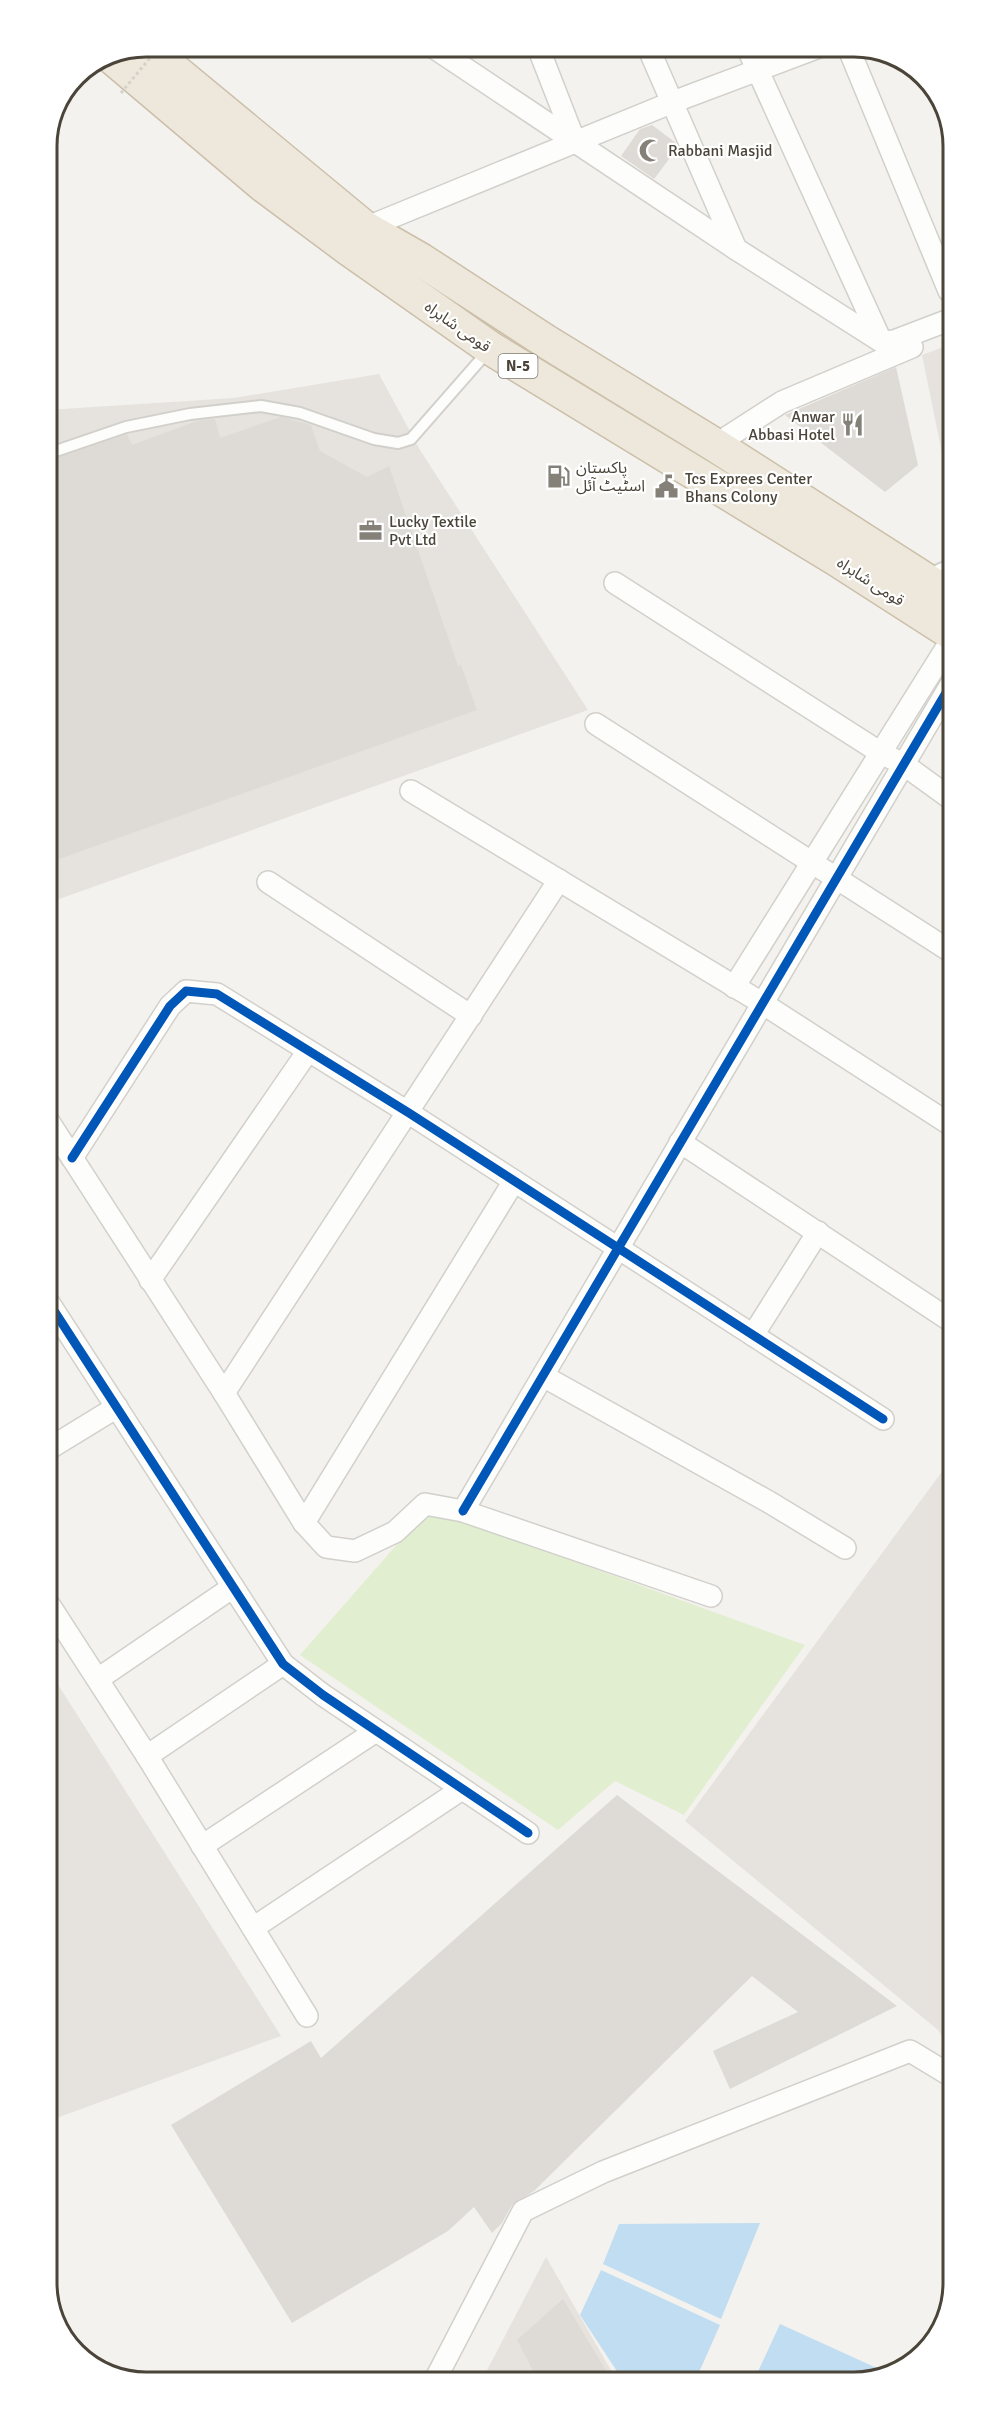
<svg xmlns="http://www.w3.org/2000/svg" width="1000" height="2429" font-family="Signika,'Noto Sans Arabic',sans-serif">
	<rect width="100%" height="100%" fill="#f4f2ee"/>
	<g fill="#e6e2de">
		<path d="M949 345V467L944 463 922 355Z"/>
		<path d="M379 374 420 450 588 710 48 903 47 410 234 398Z"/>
		<path d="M952 1458 953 2054 938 2030 685 1821Z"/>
		<path d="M50 1672 281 2036 51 2120Z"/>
		<path d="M546 2257 616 2379 482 2380Z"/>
	</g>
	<path fill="#e1eecf" d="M440 1513 805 1645 684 1815 615 1781 558 1830 300 1655 422 1516Z"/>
	<g fill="#c0ddf1">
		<path d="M760 2223 721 2319 603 2264 619 2224Z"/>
		<path d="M601 2270 720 2325 696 2379H622L580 2315Z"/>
		<path d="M780 2324 879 2369 875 2377 755 2378Z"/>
	</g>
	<g fill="#dedbd6">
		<path d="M652 125 676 143 678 147 654 179 621 156 640 129Z"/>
		<path d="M896 367 918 465 885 492 785 415Z"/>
		<path d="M281 417 311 425 320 451 367 477 389 466 458 666 461 665 477 710 48 863 47 461 127 434 132 445 197 421 215 419 220 438Z"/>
		<path d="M617 1795 897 2006 730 2089 713 2051 798 2012 752 1976 534 2191 512 2205 502 2223 492 2233 474 2207 448 2231 292 2323 171 2125 311 2041 321 2058Z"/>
		<path d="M563 2299 611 2379 538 2380 517 2340Z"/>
	</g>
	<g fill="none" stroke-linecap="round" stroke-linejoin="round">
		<defs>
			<g id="lane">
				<path d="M47 454 126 427 190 414 261 406 300 413 374 439 398 443 411 439 489 350"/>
				<path d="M927 575 949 565"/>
			</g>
			<g id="street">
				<path d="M433 47 736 249 882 342 894 341 949 320"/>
				<path d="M538 47 575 142"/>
				<path d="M648 47 736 249"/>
				<path d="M747 47 881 341"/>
				<path d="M848 47 949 291"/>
				<path d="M365 228 673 102 819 47"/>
				<path d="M715 445 782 402 912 347"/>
				<path d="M615 583 881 753 903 764 950 798"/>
				<path d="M596 724 950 951"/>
				<path d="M411 791 762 1003 951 1125"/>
				<path d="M268 882 471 1016"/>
				<path d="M734 987 950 642"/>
				<path d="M49 1122 224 1393 304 1523 326 1547 355 1551 395 1532 425 1504 463 1511 711 1596"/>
				<path d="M680 1142 951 1321"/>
				<path d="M72 1158 170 1006 186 991 217 994 409 1113 883 1419"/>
				<path d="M150 1280 308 1051"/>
				<path d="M49 1303 283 1664 323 1695 528 1833"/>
				<path d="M753 1335 818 1232"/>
				<path d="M543 1376 769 1502 845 1548"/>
				<path d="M224 1393 559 880"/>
				<path d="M50 1448 117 1407"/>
				<path d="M463 1511 950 686"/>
				<path d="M304 1523 514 1181"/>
				<path d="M50 1606 147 1756 307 2016"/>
				<path d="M98 1679 233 1587"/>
				<path d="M147 1756 283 1664"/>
				<path d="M202 1846 376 1731"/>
				<path d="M253 1928 462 1789"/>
				<path d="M435 2380 523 2211 603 2172 910 2051 953 2077"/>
			</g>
			<g id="highway">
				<path d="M146 47 365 228 421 260 547 342 715 445 949 595"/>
				<path d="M114 59 263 185 349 249 490 348 836 559 950 632"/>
			</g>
		</defs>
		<use href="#lane" stroke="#d2d0cb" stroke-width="14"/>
		<use href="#street" stroke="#d2d0cb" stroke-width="24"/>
		<use href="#highway" stroke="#ccbfa9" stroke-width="36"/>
		<use href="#lane" stroke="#fdfdfc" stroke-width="10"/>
		<use href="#street" stroke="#fdfdfc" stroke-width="21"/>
		<use href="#highway" stroke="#ede8db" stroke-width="33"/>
		<path stroke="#d3d2cc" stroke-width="3" stroke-dasharray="3 3" stroke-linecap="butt" d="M121 93 159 47"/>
		<defs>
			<g id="cycleway">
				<path d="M72 1158 170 1006 186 991 217 994 409 1113 883 1419"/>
				<path d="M49 1303 283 1664 323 1695 528 1833"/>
				<path d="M463 1511 950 686"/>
			</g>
		</defs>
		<use href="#cycleway" stroke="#fff" stroke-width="13"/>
		<use href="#cycleway" stroke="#0057b8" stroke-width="9"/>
	</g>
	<defs>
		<symbol id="mosque-bare" viewBox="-9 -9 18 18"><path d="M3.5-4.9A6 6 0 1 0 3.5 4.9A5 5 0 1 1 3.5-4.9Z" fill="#868178" stroke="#fff" stroke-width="2.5" paint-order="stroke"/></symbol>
		<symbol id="restaurant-bare" viewBox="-9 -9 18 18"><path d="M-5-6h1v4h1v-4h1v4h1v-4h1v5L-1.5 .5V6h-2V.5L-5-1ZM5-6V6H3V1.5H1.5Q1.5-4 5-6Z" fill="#868178" stroke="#fff" stroke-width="2.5" paint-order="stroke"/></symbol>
		<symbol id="fuel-bare" viewBox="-9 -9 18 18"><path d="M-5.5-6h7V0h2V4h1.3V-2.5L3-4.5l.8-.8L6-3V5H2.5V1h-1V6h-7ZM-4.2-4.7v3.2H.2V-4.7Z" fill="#868178" stroke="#fff" stroke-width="2.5" paint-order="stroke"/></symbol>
		<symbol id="civic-bare" viewBox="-9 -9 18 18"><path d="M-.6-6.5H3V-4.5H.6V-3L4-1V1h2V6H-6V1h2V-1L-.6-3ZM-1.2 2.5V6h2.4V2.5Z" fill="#868178" stroke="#fff" stroke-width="2.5" paint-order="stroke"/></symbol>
		<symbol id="office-bare" viewBox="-9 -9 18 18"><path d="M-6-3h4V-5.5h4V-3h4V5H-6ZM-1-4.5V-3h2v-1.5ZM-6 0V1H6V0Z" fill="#868178" stroke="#fff" stroke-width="2.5" paint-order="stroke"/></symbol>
	</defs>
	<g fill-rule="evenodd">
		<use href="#mosque-bare" x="634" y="134" width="33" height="33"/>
		<use href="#restaurant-bare" x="836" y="408" width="33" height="33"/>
		<use href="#fuel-bare" x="542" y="460" width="33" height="33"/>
		<use href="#civic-bare" x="650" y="470" width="33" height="33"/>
		<use href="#office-bare" x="354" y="514" width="33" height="33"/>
	</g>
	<g text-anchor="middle" stroke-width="4.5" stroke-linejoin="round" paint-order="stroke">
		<rect fill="#fff" stroke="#817c74" stroke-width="1.5" x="498.5" y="354" width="39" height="24" rx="4.5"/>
		<g font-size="15" font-weight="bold" fill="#4b4439">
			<text x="518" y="371">N-5</text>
		</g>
		<g font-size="16" fill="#4b4439" stroke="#fff" text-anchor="start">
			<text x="668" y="156">Rabbani Masjid</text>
			<text x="835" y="422" text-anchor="end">Anwar<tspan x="835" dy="18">Abbasi Hotel</tspan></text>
			<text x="576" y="473">پاکستان<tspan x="576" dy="18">اسٹیٹ آئل</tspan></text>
			<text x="685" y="484">Tcs Exprees Center<tspan x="685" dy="18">Bhans Colony</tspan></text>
			<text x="389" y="527">Lucky Textile<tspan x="389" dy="18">Pvt Ltd</tspan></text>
		</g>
		<g font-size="16" fill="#4b4439" stroke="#fff">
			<text transform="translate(458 326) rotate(35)" y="6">قومی شاہراہ</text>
			<text transform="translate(871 581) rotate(33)" y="6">قومی شاہراہ</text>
		</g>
	</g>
	<path d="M0 0H1000V2429H0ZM146 57H854A89 89 0 0 1 943 146V2283A89 89 0 0 1 854 2372H146A89 89 0 0 1 57 2283V146A89 89 0 0 1 146 57Z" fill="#fff" fill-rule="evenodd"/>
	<path fill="none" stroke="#4b4439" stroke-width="3" d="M146 57H854A89 89 0 0 1 943 146V2283A89 89 0 0 1 854 2372H146A89 89 0 0 1 57 2283V146A89 89 0 0 1 146 57Z"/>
</svg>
